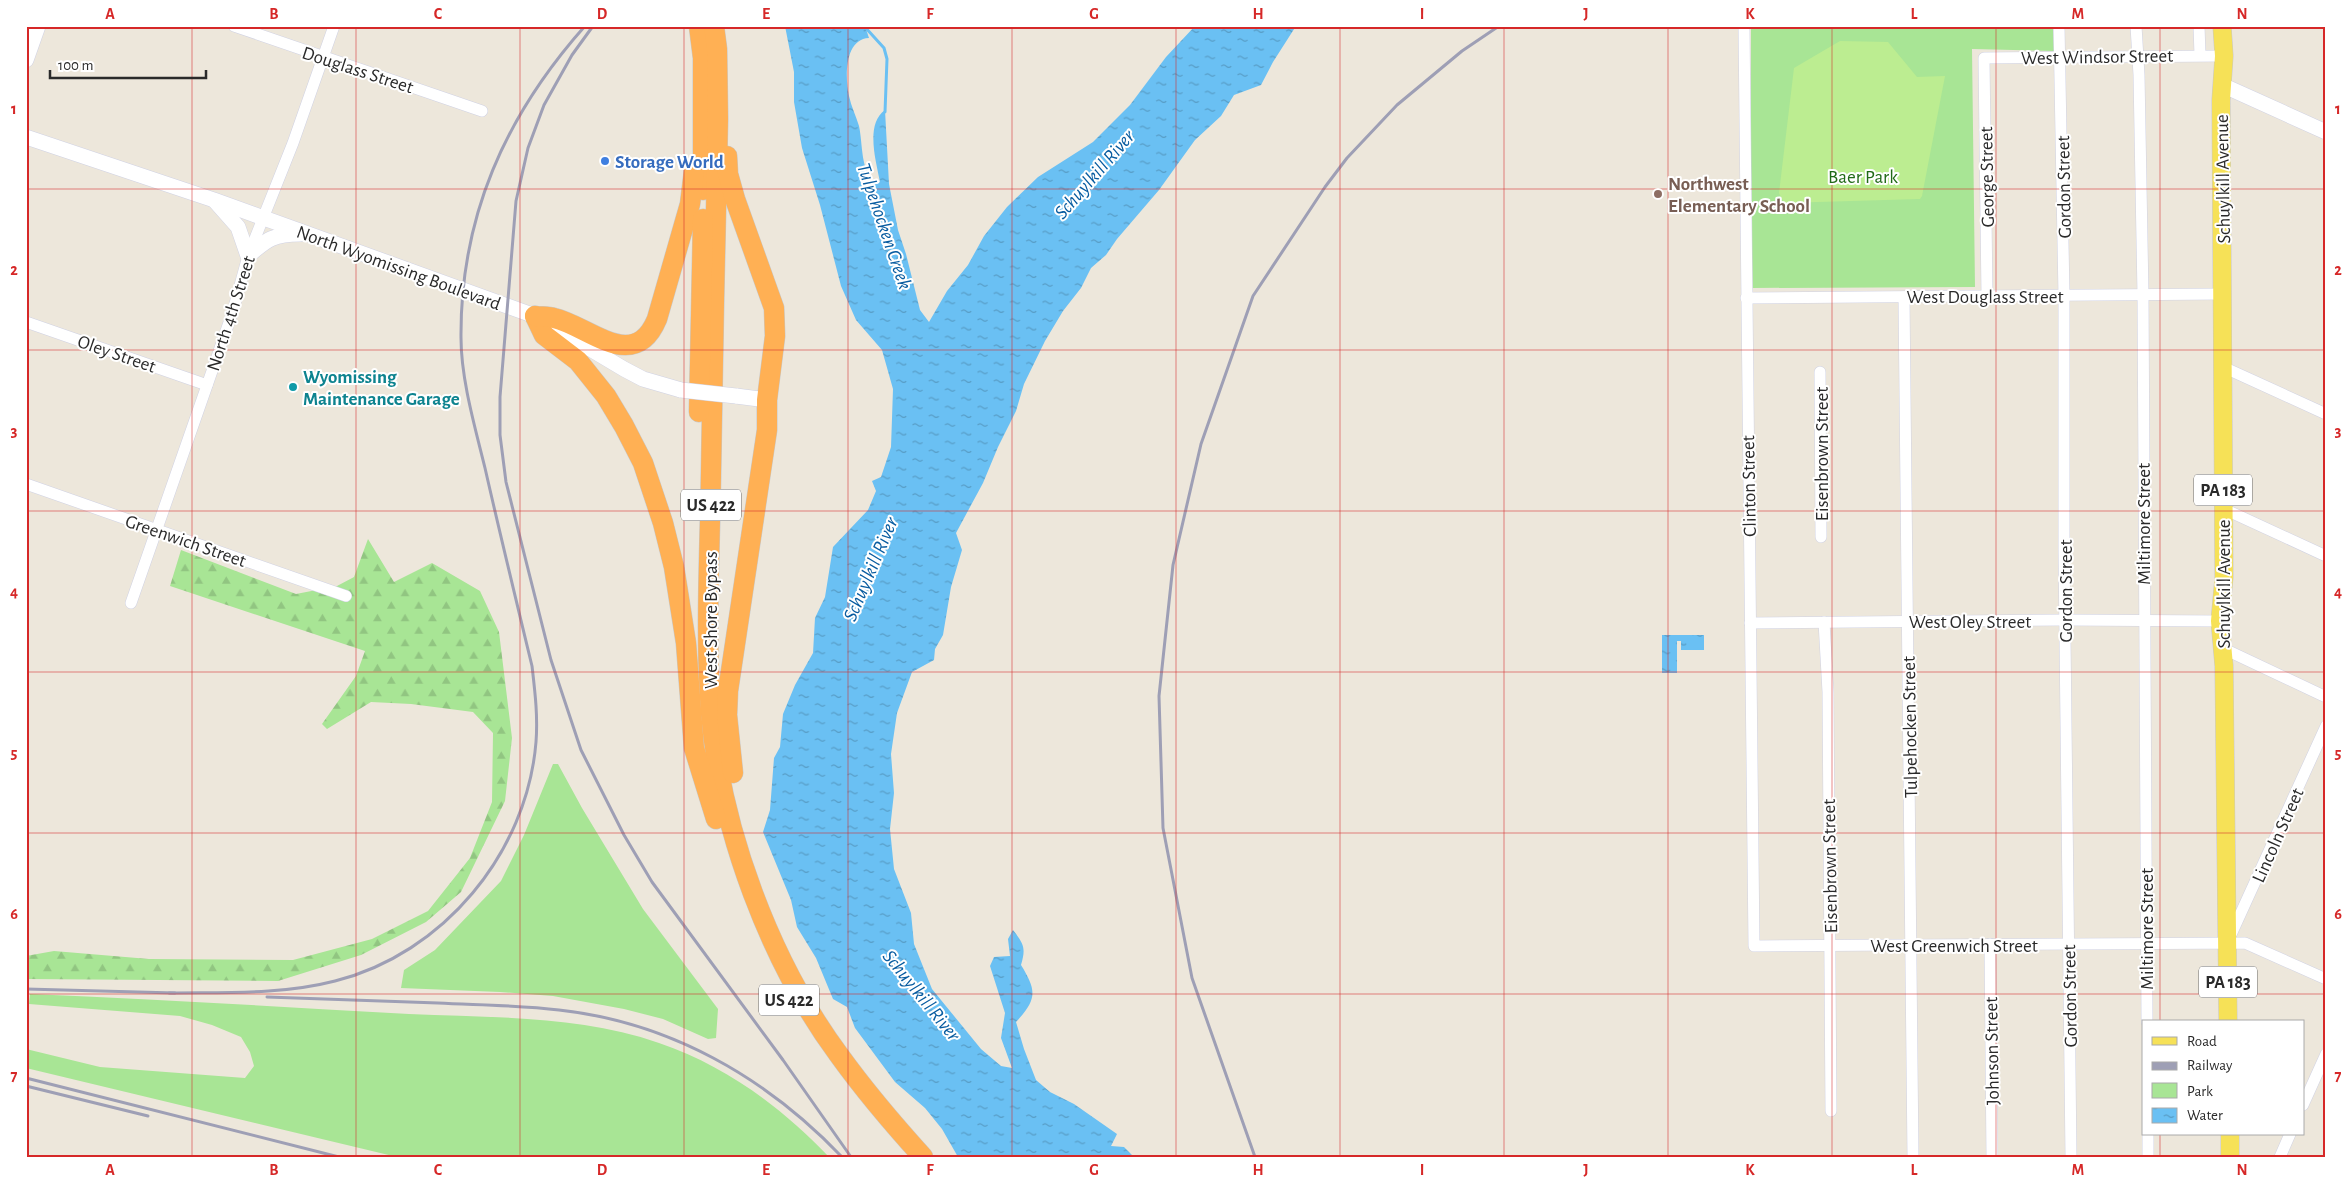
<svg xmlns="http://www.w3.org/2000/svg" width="2352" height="1183" font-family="'Alegreya Sans',sans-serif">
	<defs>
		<pattern id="forest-firs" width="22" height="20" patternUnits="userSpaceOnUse" patternTransform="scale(1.25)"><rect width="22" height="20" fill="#a8e595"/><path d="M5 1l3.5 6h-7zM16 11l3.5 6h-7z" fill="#91c581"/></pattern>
		<pattern id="water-ripples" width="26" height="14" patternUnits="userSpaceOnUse" patternTransform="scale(1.25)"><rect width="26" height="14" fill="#6ac0f3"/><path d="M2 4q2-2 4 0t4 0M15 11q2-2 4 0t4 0" fill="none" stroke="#579cc5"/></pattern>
	</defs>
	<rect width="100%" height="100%" fill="#ede7db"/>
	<g fill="#a8e595">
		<path d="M1751 26H2054V51L1972 49 1975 287 1751 288Z"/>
		<path d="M553 764H558L582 808 643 909 718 1009 716 1038 708 1039 663 1019 624 1009 553 996 500 992 401 988 404 970 435 950 501 881 524 835Z"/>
		<path d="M30 994C157 999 283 1007 409 1014 493 1018 579 1015 659 1043 726 1066 780 1106 829 1157H397L26 1068V1049L100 1067 245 1078 254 1066 250 1052 241 1037 212 1025 180 1016 29 1004Z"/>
	</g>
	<path fill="url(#forest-firs)" d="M368 539 394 582 432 563 480 591 499 632 512 738 505 801 461 892 426 922 361 955 278 981 26 979V956L54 951 149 959 293 960 372 939 428 911 470 858 492 802 493 733 473 712 411 704 371 702 327 729 322 724 356 676 365 651 170 586 181 550 296 594 337 586 354 577Z"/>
	<path fill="#bced91" d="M1840 41 1888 42 1917 77 1945 76 1922 196 1920 199 1784 203 1779 193 1794 68Z"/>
	<g fill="url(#water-ripples)">
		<path d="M785 26H865L869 38C844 39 845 78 849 96 851 106 856 116 859 126 863 144 860 171 876 184L880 182C876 161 865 124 885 110L889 184 898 230 906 254 920 310 929 322 947 291 968 265 984 236 1007 207 1038 177 1093 142 1130 105 1166 57 1195 26H1296L1273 62 1261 85 1234 95 1221 116 1195 140 1159 190 1117 239 1106 255 1091 268 1081 288 1063 311 1045 341 1024 384 1016 411 998 447 983 483 956 533 962 550 951 587 943 635 935 649 934 660 912 672 897 713 891 754 894 793 890 829 894 869 911 913 914 944 932 989 981 1049 1001 1066 1012 1068 1001 1038 1005 1013 990 966 994 957 1010 956 1008 939 1013 930C1024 944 1026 948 1021 965 1037 991 1037 999 1016 1022L1024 1049 1036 1080 1050 1092 1074 1104 1117 1134 1111 1146 1124 1147 1134 1157H958L942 1129 925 1108 895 1082 855 1028 847 1007 833 999 816 958 797 927 791 900 763 832 770 810 774 758 780 747 783 714 795 685 813 653 815 618 825 597 833 547 868 510 876 491 872 481 881 477 891 447 893 389 882 350 856 320 841 286 820 205 802 148 794 102V72Z"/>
		<path d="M1662 635H1704V650H1681V641H1677V673H1662Z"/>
	</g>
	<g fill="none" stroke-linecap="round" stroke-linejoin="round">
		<path stroke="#6ac0f3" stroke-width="3" d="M864 26 884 48 887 59 885 112"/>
		<defs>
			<g id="street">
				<path d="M234 26 482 111"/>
				<path d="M1744 26 1754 946 2245 943 2326 979"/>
				<path d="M2059 26 2064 296V550L2071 1157"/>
				<path d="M2136 26 2139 75 2143 295 2147 1022"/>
				<path d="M2199 26 2200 55"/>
				<path d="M1987 296 1984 58 2224 56"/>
				<path d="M1904 297 1913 1157"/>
				<path d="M1746 298 2223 294"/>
				<path d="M26 322 207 385"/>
				<path d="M2223 367 2326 414"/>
				<path d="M1820 372 1821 537"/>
				<path d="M26 484 346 596"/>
				<path d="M2224 509 2326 556"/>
				<path d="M131 603 233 311 248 256 293 143 334 26"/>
				<path d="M1824 622 1828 692 1831 1111"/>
				<path d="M1750 623 2065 620 2220 621"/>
				<path d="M2222 648 2326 697"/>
				<path d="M2229 939 2326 726"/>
				<path d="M1990 944 1992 1157"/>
				<path d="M2303 1105 2326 1054"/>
				<path d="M2148 1134V1157"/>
				<path d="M2280 1157 2290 1134"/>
			</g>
			<g id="secondary">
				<path d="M26 60 38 26"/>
				<path d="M2222 85 2326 132"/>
				<path d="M26 137 214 200 535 316 624 369 643 379 681 390"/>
				<path d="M215 201 238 227 248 256C267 239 274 234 300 234"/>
				<path d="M736 396 767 400"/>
			</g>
			<g id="primary">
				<path d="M2222 26 2224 56 2221 100 2224 577 2220 621 2224 666 2228 1022"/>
				<path d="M2230 1134V1157"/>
			</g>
			<g id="highway">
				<path d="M699 26 703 58V190"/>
				<path d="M714 26 717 49 718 119C715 237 713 354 711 472 710 552 705 633 711 714 721 830 770 962 839 1055 865 1091 893 1124 923 1157"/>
				<path d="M727 156 728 174 735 199 774 308 775 336 767 400V430L728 691 727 715 733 773"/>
				<path d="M535 316 544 335 578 361 606 396 624 426 643 463 663 523 674 567 686 643 694 748 716 819"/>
				<path d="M535 316C541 317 548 316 554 318 589 326 634 374 657 319L690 204 694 171"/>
				<path d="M699 412 703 219"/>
			</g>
		</defs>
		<use href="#street" stroke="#d0d2e3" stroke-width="12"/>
		<use href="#secondary" stroke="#d0d2e3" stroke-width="16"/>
		<use href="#primary" stroke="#c8c8c8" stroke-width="19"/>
		<use href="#highway" stroke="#c8c8c8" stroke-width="21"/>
		<use href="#street" stroke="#fff" stroke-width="11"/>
		<use href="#secondary" stroke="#fff" stroke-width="15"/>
		<use href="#primary" stroke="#f6e157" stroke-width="18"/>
		<use href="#highway" stroke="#ffb054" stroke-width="20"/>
		<g stroke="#9e9fb5" stroke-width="3">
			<path d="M593 26 572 55 544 105 528 148 516 201 500 397V435L506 482 551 660 581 750 624 835 652 882 783 1060 851 1157"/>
			<path d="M26 989 175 993"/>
			<path d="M169 993C224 992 281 995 335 981 443 954 527 853 536 742 538 716 535 692 532 666 516 600 500 534 485 468 475 427 461 379 461 338 460 217 505 116 585 26"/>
			<path d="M267 997C324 999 381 1001 438 1003 478 1005 519 1005 559 1010 669 1022 766 1077 842 1157"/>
			<path d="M26 1078 339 1157"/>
			<path d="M26 1086 148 1116"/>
			<path d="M1255 1157 1192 978 1163 828 1159 696 1173 565 1201 444 1253 296 1325 187 1347 158 1397 105 1462 51 1499 26"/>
		</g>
		<defs>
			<path id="secondary-bridge" d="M681 390 736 396"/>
		</defs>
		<use href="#secondary-bridge" stroke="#d0d2e3" stroke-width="16" stroke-linecap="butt"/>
		<use href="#secondary-bridge" stroke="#fff" stroke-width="15"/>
	</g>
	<path fill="none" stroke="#d62828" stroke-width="1" stroke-opacity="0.55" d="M192 26V1157M356 26V1157M520 26V1157M684 26V1157M848 26V1157M1012 26V1157M1176 26V1157M1340 26V1157M1504 26V1157M1668 26V1157M1832 26V1157M1996 26V1157M2160 26V1022M26 189H2326M26 350H2326M26 511H2326M26 672H2326M26 833H2326M26 994H2326M2160 1134V1157"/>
	<circle fill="#3f7fe0" stroke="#fff" stroke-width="2" cx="605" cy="161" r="5"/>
	<circle fill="#8d6e63" stroke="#fff" stroke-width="2" cx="1658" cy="194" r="5"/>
	<circle fill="#0f9aa8" stroke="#fff" stroke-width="2" cx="293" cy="387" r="5"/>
	<g text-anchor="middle" stroke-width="4" stroke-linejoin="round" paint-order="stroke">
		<g fill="#fff" stroke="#6a6a6a" stroke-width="1">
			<rect x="2194" y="474.5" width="58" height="31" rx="4"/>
			<rect x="681" y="489.5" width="60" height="31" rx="4"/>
			<rect x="2199" y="966.5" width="58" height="31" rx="4"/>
			<rect x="759" y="984.5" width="60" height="31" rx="4"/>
		</g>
		<g font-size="18" font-weight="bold" fill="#2a2a2a">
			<text x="2223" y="496">PA 183</text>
			<text x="711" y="511">US 422</text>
			<text x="2228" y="988">PA 183</text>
			<text x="789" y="1006">US 422</text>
		</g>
		<g font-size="19" fill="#2a2a2a" stroke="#fff">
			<text transform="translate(2097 56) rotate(-1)" y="7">West Windsor Street</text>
			<text transform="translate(358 69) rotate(18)" y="7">Douglass Street</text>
			<text transform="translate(1986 177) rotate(-91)" y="7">George Street</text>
			<text transform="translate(2222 179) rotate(-91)" y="7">Schuylkill Avenue</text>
			<text transform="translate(2063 187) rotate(-91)" y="7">Gordon Street</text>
			<text transform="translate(399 267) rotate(20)" y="7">North Wyomissing Boulevard</text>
			<text x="1985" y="303">West Douglass Street</text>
			<text transform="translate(230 313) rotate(-72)" y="7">North 4th Street</text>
			<text transform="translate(117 353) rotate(19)" y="7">Oley Street</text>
			<text transform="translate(1821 454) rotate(-90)" y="7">Eisenbrown Street</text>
			<text transform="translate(1748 486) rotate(-91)" y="7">Clinton Street</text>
			<text transform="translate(2143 524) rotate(-90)" y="7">Miltimore Street</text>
			<text transform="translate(186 540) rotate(19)" y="7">Greenwich Street</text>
			<text transform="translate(2223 584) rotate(-90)" y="7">Schuylkill Avenue</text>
			<text transform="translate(2065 591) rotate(-90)" y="7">Gordon Street</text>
			<text transform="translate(710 620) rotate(-90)" y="7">West Shore Bypass</text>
			<text x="1970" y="628">West Oley Street</text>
			<text transform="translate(1909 727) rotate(-91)" y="7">Tulpehocken Street</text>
			<text transform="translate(2277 835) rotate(-66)" y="7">Lincoln Street</text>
			<text transform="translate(1829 866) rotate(-91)" y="7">Eisenbrown Street</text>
			<text transform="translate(2146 929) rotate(-90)" y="7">Miltimore Street</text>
			<text x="1954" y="952">West Greenwich Street</text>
			<text transform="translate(2069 996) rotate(-91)" y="7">Gordon Street</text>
			<text transform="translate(1991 1051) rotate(-91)" y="7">Johnson Street</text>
		</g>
		<g font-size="19" font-weight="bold" fill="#366cbe" stroke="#fff" text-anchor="start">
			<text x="615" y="168">Storage World</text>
		</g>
		<g font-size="19" fill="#206a17" stroke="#fff">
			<text x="1863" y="183">Baer Park</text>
		</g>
		<g font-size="19" font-weight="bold" fill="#785e54" stroke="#fff" text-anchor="start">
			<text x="1668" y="190">Northwest<tspan x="1668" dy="22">Elementary School</tspan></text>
		</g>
		<g font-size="19" font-weight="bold" fill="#0d838f" stroke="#fff" text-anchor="start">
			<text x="303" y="383">Wyomissing<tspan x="303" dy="22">Maintenance Garage</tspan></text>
		</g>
		<g font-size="20" font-style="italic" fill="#085ca0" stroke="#fff">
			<text transform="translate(1094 174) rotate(-49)" y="7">Schuylkill River</text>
			<text transform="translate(885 226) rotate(71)" y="7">Tulpehocken Creek</text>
			<text transform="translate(870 569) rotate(-67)" y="7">Schuylkill River</text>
			<text transform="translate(922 995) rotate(51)" y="7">Schuylkill River</text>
		</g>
	</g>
	<rect width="2352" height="1183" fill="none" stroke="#ffffff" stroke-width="55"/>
	<rect x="2142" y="1020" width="162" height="115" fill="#ffffff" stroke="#aaaaaa"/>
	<rect x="2152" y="1037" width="25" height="8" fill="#f6e157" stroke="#aaaaaa"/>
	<text x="2187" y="1046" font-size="15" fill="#2a2a2a">Road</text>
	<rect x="2152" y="1062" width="25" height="8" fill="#9e9fb5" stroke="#aaaaaa"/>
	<text x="2187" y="1070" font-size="15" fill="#2a2a2a">Railway</text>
	<rect x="2152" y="1083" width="25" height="15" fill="#a8e595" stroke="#aaaaaa"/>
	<text x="2187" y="1096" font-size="15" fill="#2a2a2a">Park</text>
	<rect x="2152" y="1108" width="25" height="15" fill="url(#water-ripples)" stroke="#aaaaaa"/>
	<text x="2187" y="1120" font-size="15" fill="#2a2a2a">Water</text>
	<path d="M50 70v8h156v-8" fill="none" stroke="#2a2a2a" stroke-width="2.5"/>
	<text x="58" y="70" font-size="15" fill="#2a2a2a" stroke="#ffffff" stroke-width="4" paint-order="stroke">100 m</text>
	<rect x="28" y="28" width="2296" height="1128" fill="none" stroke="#d62828" stroke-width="2"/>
	<g font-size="16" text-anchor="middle" font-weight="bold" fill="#d62828">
		<text x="110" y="19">A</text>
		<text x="274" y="19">B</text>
		<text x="438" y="19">C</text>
		<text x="602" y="19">D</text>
		<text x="766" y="19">E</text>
		<text x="930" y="19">F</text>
		<text x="1094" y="19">G</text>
		<text x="1258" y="19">H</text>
		<text x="1422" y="19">I</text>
		<text x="1586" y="19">J</text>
		<text x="1750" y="19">K</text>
		<text x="1914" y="19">L</text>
		<text x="2078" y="19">M</text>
		<text x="2242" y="19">N</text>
		<text x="14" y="114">1</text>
		<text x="2338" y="114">1</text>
		<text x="14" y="275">2</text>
		<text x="2338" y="275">2</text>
		<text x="14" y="436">3</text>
		<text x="2338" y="436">3</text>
		<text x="14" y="597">4</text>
		<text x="2338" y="597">4</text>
		<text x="14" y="758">5</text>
		<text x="2338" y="758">5</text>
		<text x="14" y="919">6</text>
		<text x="2338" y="919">6</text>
		<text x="14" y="1081">7</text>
		<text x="2338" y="1081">7</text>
		<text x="110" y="1175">A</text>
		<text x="274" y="1175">B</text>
		<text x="438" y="1175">C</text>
		<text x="602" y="1175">D</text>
		<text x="766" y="1175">E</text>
		<text x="930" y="1175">F</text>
		<text x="1094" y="1175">G</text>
		<text x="1258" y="1175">H</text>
		<text x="1422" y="1175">I</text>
		<text x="1586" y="1175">J</text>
		<text x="1750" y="1175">K</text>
		<text x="1914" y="1175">L</text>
		<text x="2078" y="1175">M</text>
		<text x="2242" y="1175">N</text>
	</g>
</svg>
